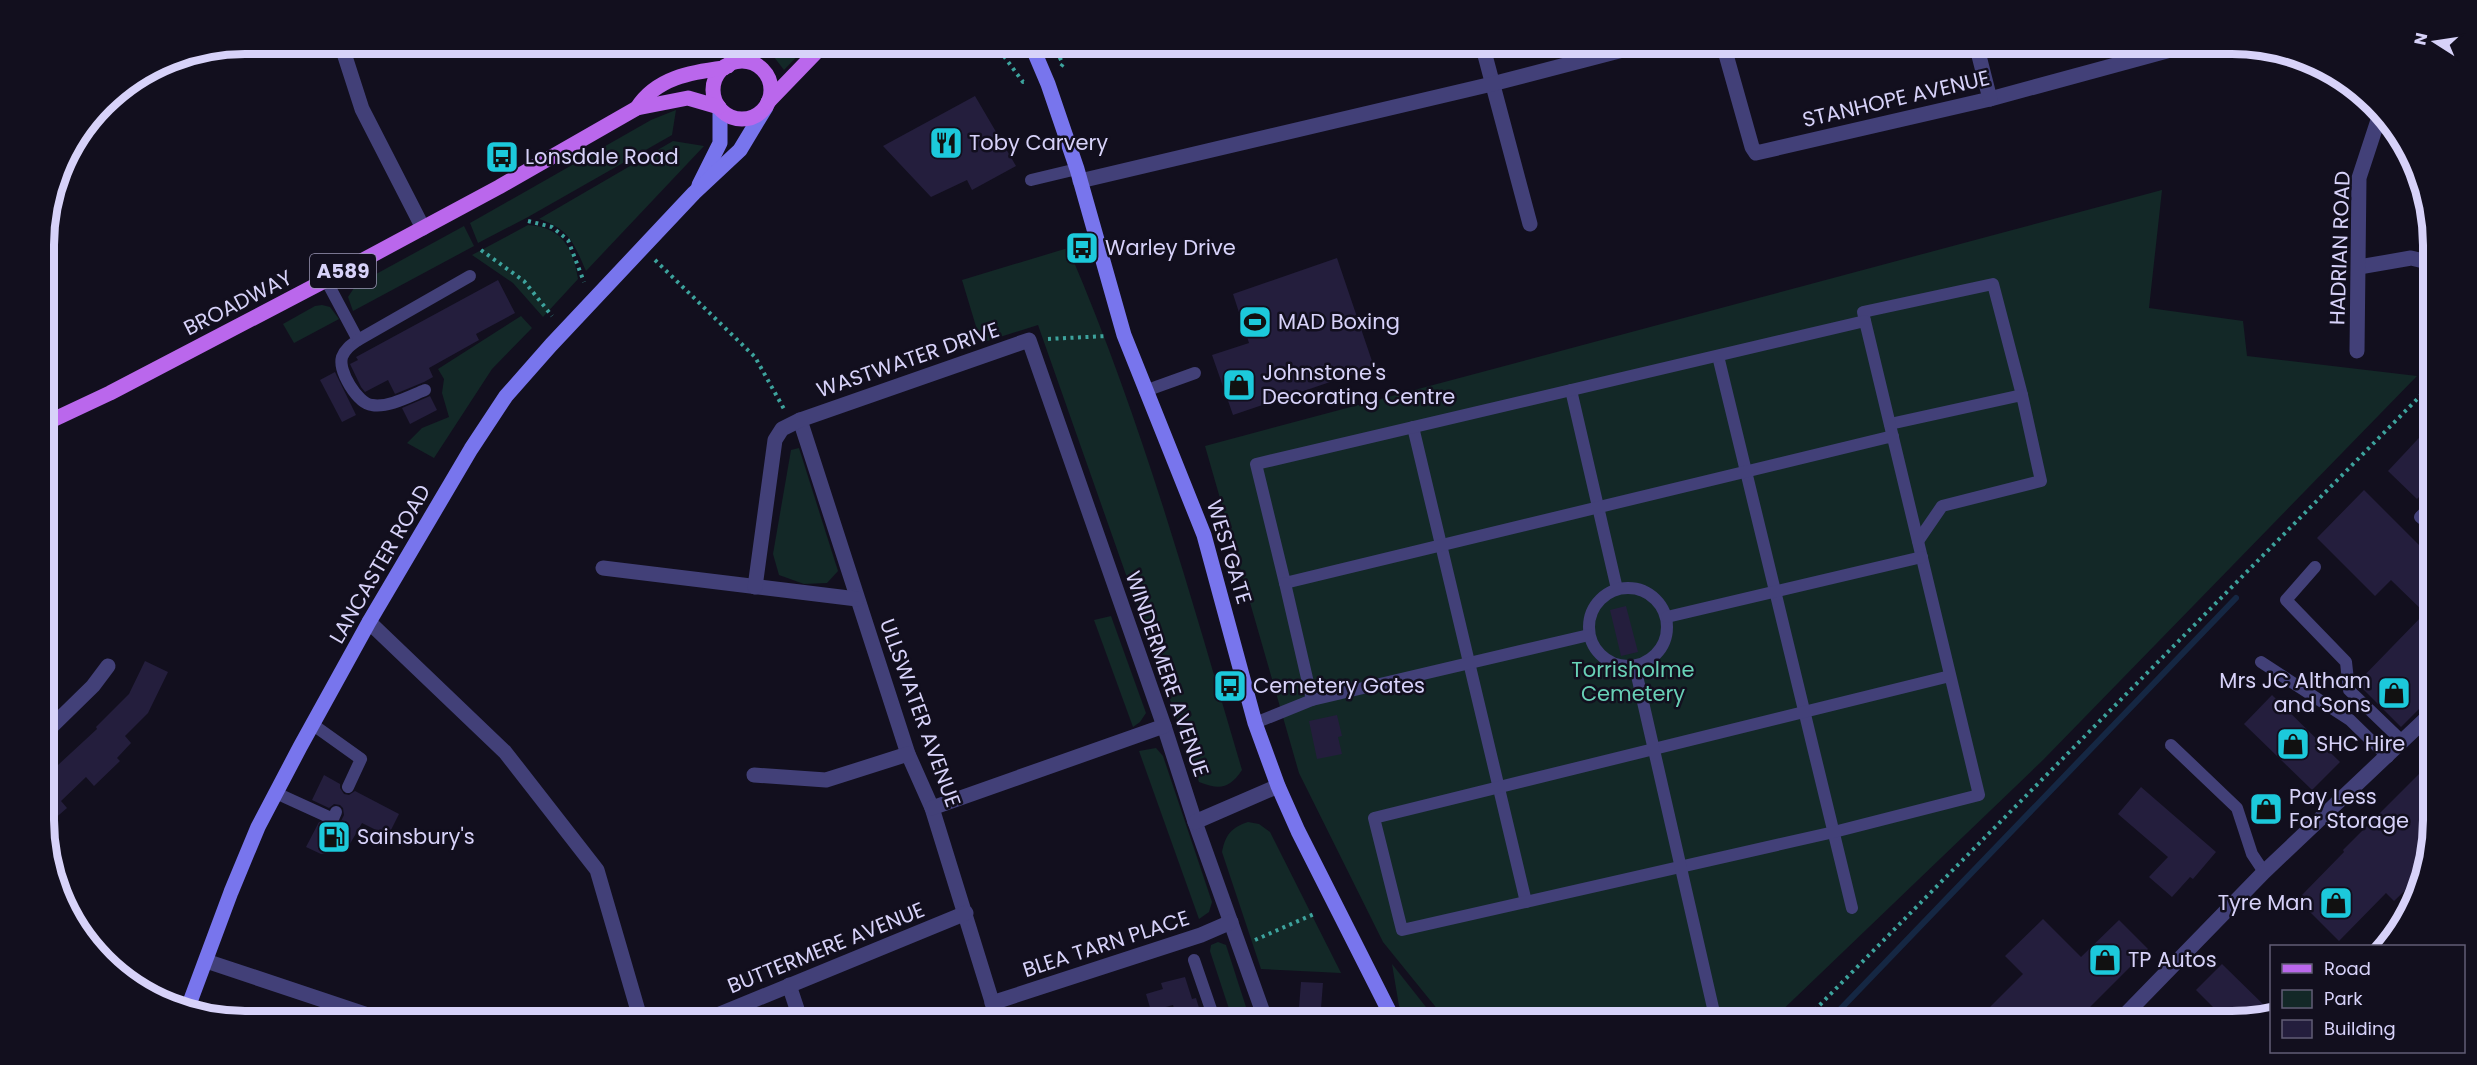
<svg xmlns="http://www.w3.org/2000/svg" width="2477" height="1065" font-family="Poppins,sans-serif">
	<rect width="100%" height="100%" fill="#120f1e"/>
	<g fill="#132827">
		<path d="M767 44H809L784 70 774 57 761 48Z"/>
		<path d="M676 110 672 135 528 217 478 243 470 223 651 120Z"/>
		<path d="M673 141 704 146 586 271C574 244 570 229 539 219Z"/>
		<path d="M2162 190 2149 308 2243 321 2247 356 2417 376 2043 760 1771 1021H1447L1383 942 1299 773 1205 446Z"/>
		<path d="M528 225C562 227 573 248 578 279L543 317 513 283 472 255Z"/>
		<path d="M464 226 474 246 353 311 348 297 356 285Z"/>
		<path d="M1068 248C1141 417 1190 594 1242 770 1229 789 1220 790 1199 782L1038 325 981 343 962 280Z"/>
		<path d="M322 305 330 307 339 319 294 343 283 324 315 306Z"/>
		<path d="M521 316 532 328 492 369 434 458 407 443 422 428 449 417 442 393 444 379 438 369Z"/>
		<path d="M799 448 838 571 827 583 804 584 779 575 773 554 791 450Z"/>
		<path d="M1111 616 1146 713 1140 722 1133 727 1094 620Z"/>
		<path d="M1156 748 1163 756 1212 902 1209 912 1199 919 1139 751Z"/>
		<path d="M1248 822 1259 824 1270 832 1341 973 1261 969 1222 852C1225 835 1232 827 1248 822Z"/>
		<path d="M1218 942 1226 945 1246 1007 1235 1013 1231 1011 1228 1006 1210 951 1211 945Z"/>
		<path d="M1392 964 1437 1021H1408L1399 1006Z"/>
	</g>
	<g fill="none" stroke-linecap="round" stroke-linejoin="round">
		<path stroke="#152743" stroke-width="6" d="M1829 1021 2236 598"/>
	</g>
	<g fill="#241e3d">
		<path d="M975 96 1016 166 972 190 967 180 931 197 883 146Z"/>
		<path d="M1337 258 1374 367 1233 415 1212 355 1249 343 1233 294Z"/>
		<path d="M498 280 515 313 476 334 479 340 429 368 433 377 424 382 395 394 388 380 365 392 361 387 350 364 358 360 356 357Z"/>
		<path d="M335 372 356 415 342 422 320 380Z"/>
		<path d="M430 396 437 410 410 424 402 408Z"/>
		<path d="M2432 424 2433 483 2417 499 2388 471Z"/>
		<path d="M2364 490 2433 559V695L2401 727 2357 683 2425 613 2391 580 2375 596 2317 538Z"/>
		<path d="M1626 606 1638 652 1621 656 1610 610Z"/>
		<path d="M145 661 168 672 148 713 125 736 131 743 117 758 120 761 94 786 86 777 61 801 67 808 45 827V777L97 729 96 727 129 694Z"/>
		<path d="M2272 695 2340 762 2312 790 2244 724Z"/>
		<path d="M1337 715 1342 736 1338 737 1342 754 1317 759 1309 721Z"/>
		<path d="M2433 760V820L2423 873 2394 901 2386 893 2339 941 2304 906 2309 901 2302 895 2344 852 2343 850Z"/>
		<path d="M324 775 340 784V788L344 794 349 795 355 791 399 814 388 836 362 823 347 849 321 854 306 847 319 822 334 827 340 823 344 815 343 808 340 805 334 804 329 808 312 800Z"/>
		<path d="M2141 787 2216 852 2193 879 2190 877 2172 897 2149 877 2168 857 2118 814Z"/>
		<path d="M2043 919 2081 957 2119 920 2148 949 2076 1021H1976L2023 974 2005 956Z"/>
		<path d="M2222 964 2271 1012 2244 1021H2227L2196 990Z"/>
		<path d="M1185 977 1192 999 1196 998 1203 1021H1178L1173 1005 1151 1011 1146 994 1163 989 1161 983Z"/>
		<path d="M1301 982 1323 983 1320 1021H1298Z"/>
	</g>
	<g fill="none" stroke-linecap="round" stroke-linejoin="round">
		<g stroke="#3da39d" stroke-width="4" stroke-dasharray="3 4.5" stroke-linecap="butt">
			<path d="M995 44 1023 82H1028"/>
			<path d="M1053 44 1063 64 1060 68"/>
			<path d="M687 55 707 44"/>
			<path d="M528 221 552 227 568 240 584 282"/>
			<path d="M481 250 524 281 552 316"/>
			<path d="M655 260 755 357 784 409"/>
			<path d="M1048 339 1106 336"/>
			<path d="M1255 940 1314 914"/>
			<path d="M1411 1013 1418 1021"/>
			<path d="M1804 1021 2432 384"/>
		</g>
		<g stroke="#424078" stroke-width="12">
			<path d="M1031 180 1077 169"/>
			<path d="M326 280 358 340C351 345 345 349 342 357 338 371 357 403 372 405 388 408 410 396 425 390"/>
			<path d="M1865 321 1863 312 1993 284 2022 395"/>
			<path d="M358 340 470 276"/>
			<path d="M1718 356 1852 908"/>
			<path d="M1571 390 1617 589"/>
			<path d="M1145 391 1195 373"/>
			<path d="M1890 424 2022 395 2041 481 1942 506 1918 541"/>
			<path d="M1413 427 1526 902"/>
			<path d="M1893 436 1285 583 1256 464 1865 321 1979 795 1834 832 1402 930 1374 818 1950 676"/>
			<path d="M2433 504 2420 517 2433 528"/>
			<path d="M2315 567 2286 600 2346 662 2349 690 2403 742"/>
			<path d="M1285 583 1312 700"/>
			<circle cx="1628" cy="627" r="39"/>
			<path d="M1667 617 1922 557"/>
			<path d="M2261 662 2350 720 2388 757"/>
			<path d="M1635 667 1716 1021"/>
			<path d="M1255 723 1312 700 1589 635"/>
			<path d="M312 724 361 759 348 787"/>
			<path d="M2171 745 2237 808 2252 854 2264 872"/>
			<path d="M276 793 333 819 336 812"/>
			<path d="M1194 960 1215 1021"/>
			<path d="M1249 1021 1264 1016"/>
		</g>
		<g stroke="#424078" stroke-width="15">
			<path d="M341 44 362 109 423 228"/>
			<path d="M1482 44 1530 224"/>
			<path d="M1723 44 1752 147 1756 153 1990 99 2178 48 2182 44"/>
			<path d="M1976 44 1990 99"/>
			<path d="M1080 181 1492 84 1646 44"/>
			<path d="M2359 267 2411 258 2432 263"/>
			<path d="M2357 351 2359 178 2380 114"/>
			<path d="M800 420 908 754 932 808 998 1021"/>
			<path d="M603 568 857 599"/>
			<path d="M755 587 775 440 782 429 800 420 1029 340 1164 726 1195 822 1266 1021"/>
			<path d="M369 622 505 752 597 870 641 1021"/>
			<path d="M45 733 93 686 108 666"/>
			<path d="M754 775 826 780 908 754"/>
			<path d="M932 808 1164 726"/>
			<path d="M1195 822 1278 786"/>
			<path d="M206 961 386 1021"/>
			<path d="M789 985 801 1021"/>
			<path d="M992 1003 1201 935 1231 922"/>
			<path d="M703 1021 966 913"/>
			<path d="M2119 1021 2264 872 2433 712"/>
		</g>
		<g stroke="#7875ed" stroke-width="15">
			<path d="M1031 44 1048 84 1077 169 1124 335 1204 535 1255 723 1278 786 1298 831 1394 1021"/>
			<path d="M699 185 720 143V109"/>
			<path d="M187 1010 231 892 258 827 300 747 369 622 471 449 506 396 551 345 694 193 740 150 766 107"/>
		</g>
		<g stroke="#ba67ec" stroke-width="15">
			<circle cx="742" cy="90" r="29"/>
			<path d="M728 66 746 44"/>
			<path d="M768 102 824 44"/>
			<path d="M637 108C656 78 691 72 724 68"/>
			<path d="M44 424 110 393 326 280 499 187 637 108 688 98 719 107"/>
		</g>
	</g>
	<defs>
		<symbol id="restaurant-square" viewBox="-11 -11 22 22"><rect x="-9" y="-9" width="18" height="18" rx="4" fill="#1cc9db" stroke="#120f1e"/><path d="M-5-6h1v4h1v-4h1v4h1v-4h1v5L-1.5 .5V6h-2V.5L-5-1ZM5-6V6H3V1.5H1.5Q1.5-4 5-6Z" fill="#111"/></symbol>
		<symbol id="bus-square" viewBox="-11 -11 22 22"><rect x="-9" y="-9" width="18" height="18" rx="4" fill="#1cc9db" stroke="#120f1e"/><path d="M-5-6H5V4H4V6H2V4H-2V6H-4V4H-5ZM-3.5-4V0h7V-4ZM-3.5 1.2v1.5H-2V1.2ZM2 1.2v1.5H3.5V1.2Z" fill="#111"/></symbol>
		<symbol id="stadium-square" viewBox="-11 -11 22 22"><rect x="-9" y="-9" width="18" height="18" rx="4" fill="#1cc9db" stroke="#120f1e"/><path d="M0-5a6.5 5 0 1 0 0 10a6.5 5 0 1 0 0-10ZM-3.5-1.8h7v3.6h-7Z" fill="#111"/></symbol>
		<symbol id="shop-square" viewBox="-11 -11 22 22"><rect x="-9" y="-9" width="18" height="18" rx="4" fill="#1cc9db" stroke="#120f1e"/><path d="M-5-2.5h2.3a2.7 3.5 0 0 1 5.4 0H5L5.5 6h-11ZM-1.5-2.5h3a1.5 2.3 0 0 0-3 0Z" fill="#111"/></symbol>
		<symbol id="fuel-square" viewBox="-11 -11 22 22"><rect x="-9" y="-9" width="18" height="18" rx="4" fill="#1cc9db" stroke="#120f1e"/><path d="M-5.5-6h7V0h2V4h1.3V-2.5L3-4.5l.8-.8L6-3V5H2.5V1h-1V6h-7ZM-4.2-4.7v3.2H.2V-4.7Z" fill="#111"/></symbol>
	</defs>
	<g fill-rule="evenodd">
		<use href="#restaurant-square" x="927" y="124" width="38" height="38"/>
		<use href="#bus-square" x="483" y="138" width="38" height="38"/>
		<use href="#bus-square" x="1063" y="229" width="38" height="38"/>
		<use href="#stadium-square" x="1236" y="303" width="38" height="38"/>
		<use href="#shop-square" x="1220" y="366" width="38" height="38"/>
		<use href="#bus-square" x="1211" y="667" width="38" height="38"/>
		<use href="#shop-square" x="2375" y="674" width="38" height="38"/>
		<use href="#shop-square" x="2274" y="725" width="38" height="38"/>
		<use href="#shop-square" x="2247" y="790" width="38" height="38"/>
		<use href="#fuel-square" x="315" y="818" width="38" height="38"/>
		<use href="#shop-square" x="2317" y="884" width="38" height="38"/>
		<use href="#shop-square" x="2086" y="941" width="38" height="38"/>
	</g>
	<g text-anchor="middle" stroke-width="5" stroke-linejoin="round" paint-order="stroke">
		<rect fill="#120f1e" stroke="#9c98b7" stroke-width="1.5" x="310" y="254" width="66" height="34" rx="4.5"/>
		<g font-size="20" font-weight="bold" fill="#d7d2f9">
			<text x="343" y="278">A589</text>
		</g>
		<g font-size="21" fill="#d7d2f9" stroke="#120f1e">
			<text transform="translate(1896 99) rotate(-13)" y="7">STANHOPE AVENUE</text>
			<text transform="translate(2340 248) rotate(-88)" y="7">HADRIAN ROAD</text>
			<text transform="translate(238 303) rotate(-27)" y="7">BROADWAY</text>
			<text transform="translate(908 360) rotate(-19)" y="7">WASTWATER DRIVE</text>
			<text transform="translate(1229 552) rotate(73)" y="7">WESTGATE</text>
			<text transform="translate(380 564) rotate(-60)" y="7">LANCASTER ROAD</text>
			<text transform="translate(1167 674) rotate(71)" y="7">WINDERMERE AVENUE</text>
			<text transform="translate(920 713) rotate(70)" y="7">ULLSWATER AVENUE</text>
			<text transform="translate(1106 944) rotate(-18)" y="7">BLEA TARN PLACE</text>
			<text transform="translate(826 948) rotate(-22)" y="7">BUTTERMERE AVENUE</text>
		</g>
		<g font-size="21" fill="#d7d2f9" stroke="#120f1e" text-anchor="start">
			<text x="969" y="150">Toby Carvery</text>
			<text x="525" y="164">Lonsdale Road</text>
			<text x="1105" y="255">Warley Drive</text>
			<text x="1278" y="329">MAD Boxing</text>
			<text x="1262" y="380">Johnstone's<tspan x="1262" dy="24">Decorating Centre</tspan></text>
			<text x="2371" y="688" text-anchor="end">Mrs JC Altham<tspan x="2371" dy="24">and Sons</tspan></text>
			<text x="1253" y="693">Cemetery Gates</text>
			<text x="2316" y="751">SHC Hire</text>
			<text x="2289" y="804">Pay Less<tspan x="2289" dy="24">For Storage</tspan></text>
			<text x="357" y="844">Sainsbury's</text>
			<text x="2313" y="910" text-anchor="end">Tyre Man</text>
			<text x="2128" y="967">TP Autos</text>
		</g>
		<g font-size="21" fill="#68d0b6" stroke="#120f1e">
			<text x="1633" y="677">Torrisholme<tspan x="1633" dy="24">Cemetery</tspan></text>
		</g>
	</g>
	<path d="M0 0H2477V1065H0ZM245 54H2232A191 191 0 0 1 2423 245V820A191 191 0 0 1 2232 1011H245A191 191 0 0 1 54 820V245A191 191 0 0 1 245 54Z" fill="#120f1e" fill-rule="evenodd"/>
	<path fill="none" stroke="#d7d2f9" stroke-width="8" d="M245 54H2232A191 191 0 0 1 2423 245V820A191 191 0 0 1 2232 1011H245A191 191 0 0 1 54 820V245A191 191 0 0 1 245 54Z"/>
	<rect x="2270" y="945" width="195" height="108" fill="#120f1e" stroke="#615d76" stroke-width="1.5"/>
	<rect x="2282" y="964" width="30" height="9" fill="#ba67ec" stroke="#615d76" stroke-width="1.5"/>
	<text x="2324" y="975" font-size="18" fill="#d7d2f9">Road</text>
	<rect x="2282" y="990" width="30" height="18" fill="#132827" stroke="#615d76" stroke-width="1.5"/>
	<text x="2324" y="1005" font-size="18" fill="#d7d2f9">Park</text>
	<rect x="2282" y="1020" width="30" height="18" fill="#241e3d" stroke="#615d76" stroke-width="1.5"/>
	<text x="2324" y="1035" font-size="18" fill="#d7d2f9">Building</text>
	<g transform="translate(2435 42) rotate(282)" stroke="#120f1e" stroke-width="4.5" paint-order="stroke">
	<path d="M0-4.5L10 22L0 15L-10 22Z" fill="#d7d2f9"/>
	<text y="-9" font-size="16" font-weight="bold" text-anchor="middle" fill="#d7d2f9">N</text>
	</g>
</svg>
